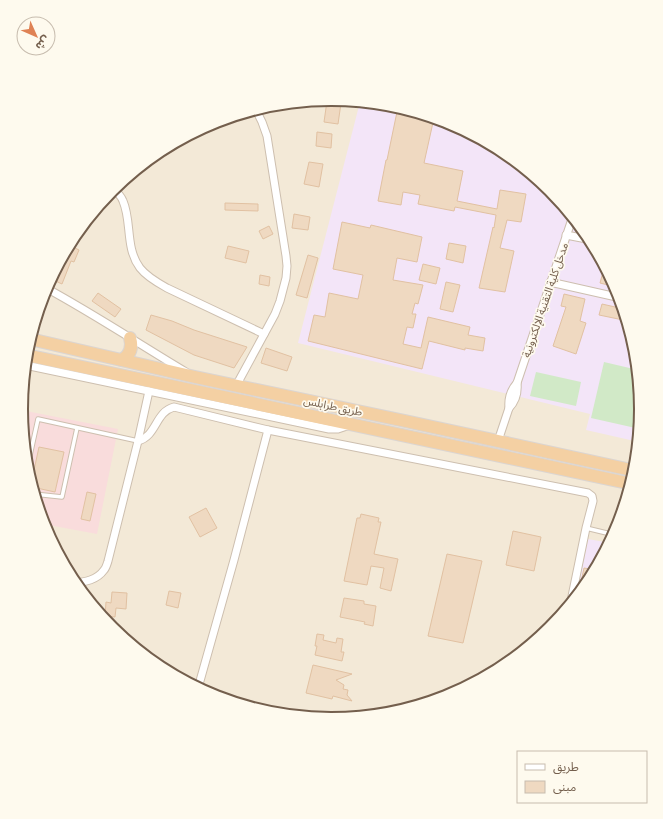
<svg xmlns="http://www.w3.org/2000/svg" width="663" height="819" font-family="'Alegreya Sans','Noto Sans Arabic',sans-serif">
	<rect width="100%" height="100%" fill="#fbf6e8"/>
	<circle fill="#f3e9d7" cx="331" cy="410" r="309"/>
	<g fill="#f3e5f8">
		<path d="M360 102 392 105 451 123 504 151 551 190 590 237 618 291 636 349 642 410 639 442 586 430 590 414 298 343Z"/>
		<path d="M588 539 610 543 590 582 576 599Z"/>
	</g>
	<path fill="#f9dcdc" d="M21 410 118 429 97 534 43 524 27 470Z"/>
	<g fill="#d1e9c7">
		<path d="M604 362 638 370 642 410 640 429 591 418Z"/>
		<path d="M536 372 581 382 576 406 530 396Z"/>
	</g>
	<g fill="#efd9c1" stroke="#e1c1a2">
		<path d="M327 101 341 103 338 124 324 122Z"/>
		<path d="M398 107 434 118 424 163 463 171 457 201 497 209 500 190 526 194 521 222 507 220 500 248 514 251 505 292 479 288 493 227 494 228 496 215 455 207 454 211 418 204 420 195 403 192 401 205 378 201 386 160H387Z"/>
		<path d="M317 132 332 134 331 148 316 146Z"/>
		<path d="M309 162 323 164 319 187 304 184Z"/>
		<path d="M225 203 258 204V211L225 210Z"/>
		<path d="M294 214 310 217 308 230 292 228Z"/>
		<path d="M342 222 370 228 371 225 422 237 417 262 397 258 393 280 423 285 418 304 415 303 412 314H416L413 328 407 327 403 344 421 348 428 317 470 327 468 335 485 338 483 351 465 348V350L429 341 422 369 308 341 314 315 325 317 329 293 358 299 363 275 333 269Z"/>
		<path d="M269 226 273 234 263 239 259 231Z"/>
		<path d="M449 243 466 246 463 263 446 259Z"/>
		<path d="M69 245 79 250 74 262 71 261 62 284 51 279Z"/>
		<path d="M228 246 249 251 246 263 225 258Z"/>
		<path d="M308 255 318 258 307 298 296 295Z"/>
		<path d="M423 264 440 268 436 284 419 280Z"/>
		<path d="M603 272 609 274 616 287 600 283Z"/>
		<path d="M260 275 270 277 269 286 259 284Z"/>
		<path d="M446 282 460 285 453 312 440 309Z"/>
		<path d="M98 293 121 309 115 317 92 301Z"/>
		<path d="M564 294 585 299 580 321 586 323 576 354 553 346 566 307 561 306Z"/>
		<path d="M602 304 624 309 628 321 599 315Z"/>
		<path d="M151 315 172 321 194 330 247 347 234 368 194 355 146 330Z"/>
		<path d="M266 348 292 357 287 371 261 363Z"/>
		<path d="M39 447 64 452 55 492 32 487 31 484Z"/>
		<path d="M87 492 96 494 90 521 81 519Z"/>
		<path d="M206 508 217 528 200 537 189 517Z"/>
		<path d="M361 514 379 518 378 522H381L374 554 398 559 391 591 380 588 384 568 371 566 367 585 344 581 357 518H360Z"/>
		<path d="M513 531 541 537 534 571 506 565Z"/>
		<path d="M447 554 482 561 463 643 428 636Z"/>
		<path d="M584 568 596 570 590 582 578 596Z"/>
		<path d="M169 591 181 593 178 608 166 605Z"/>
		<path d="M112 592 127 593 126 609 116 608 115 617 105 616 106 602 111 603Z"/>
		<path d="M344 598 364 601V604L376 606 373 626 364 624 365 622 340 617Z"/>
		<path d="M317 634 324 635 323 640 336 643 337 638 343 639 341 652H344L342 661 315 655 317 646H315Z"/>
		<path d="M313 665 352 674 336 680 344 685 343 689 348 690 347 695 352 701 333 696 332 699 306 693Z"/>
	</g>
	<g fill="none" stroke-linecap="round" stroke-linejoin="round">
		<defs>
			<g id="service">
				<path d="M27 469 38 419 138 441"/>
				<path d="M34 494 62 497 77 428"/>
				<path d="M586 528 615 535"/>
			</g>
			<g id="minor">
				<path d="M113 189C117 192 121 196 123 201 132 222 125 248 140 268 147 277 158 283 167 288L264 334"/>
				<path d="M566 235 592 240"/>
				<path d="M550 282 621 298"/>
				<path d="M46 288C94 314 139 344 186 372"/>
				<path d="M25 365 329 429H338L350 425"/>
				<path d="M236 386 275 314 280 301 286 278 287 266 286 256 267 136 262 122 256 110"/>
				<path d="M509 408C508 398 510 391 517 383L573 216"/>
				<path d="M138 441C157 436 155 412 174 407L268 430 588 493 592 496 593 501 586 528 570 606"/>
				<path d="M498 441 509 408C516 401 518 393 517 383"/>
				<path d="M74 583C85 582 97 580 104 570 106 568 107 564 108 561L138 441 149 391"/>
				<path d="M198 688 234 560 268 430"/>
			</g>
			<g id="trunk">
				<path d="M30 339 195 377 405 421 636 471"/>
				<path d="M26 355 632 484"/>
				<path d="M122 360C130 355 133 348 130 338"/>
			</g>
		</defs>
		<use href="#service" stroke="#cdbfaf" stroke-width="5.5"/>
		<use href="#minor" stroke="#cdbfaf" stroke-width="9"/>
		<use href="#trunk" stroke="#dbd5d1" stroke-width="14"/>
		<use href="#service" stroke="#fff" stroke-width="3.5"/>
		<use href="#minor" stroke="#fff" stroke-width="7"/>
		<use href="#trunk" stroke="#f4d0a3" stroke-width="12"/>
	</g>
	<g text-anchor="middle" stroke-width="3.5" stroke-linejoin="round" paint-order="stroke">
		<g font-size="11" fill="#745f4d" stroke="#fefaee">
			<text transform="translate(545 300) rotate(-71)" y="4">مدخل كلية التقنية الإلكترونية</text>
			<text transform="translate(333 406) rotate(12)" y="4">طريق طرابلس</text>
		</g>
	</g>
	<path d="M0 0H663V819H0ZM28 409a303 303 0 1 1 606 0a303 303 0 1 1-606 0Z" fill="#fefaee" fill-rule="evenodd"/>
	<path fill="none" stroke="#745f4d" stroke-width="2" d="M28 409a303 303 0 1 1 606 0a303 303 0 1 1-606 0Z"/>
	<rect x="517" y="751" width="130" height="52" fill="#fefaee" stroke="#c7bcae"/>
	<rect x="525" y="764" width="20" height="6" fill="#ffffff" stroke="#c7bcae"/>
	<text x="553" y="771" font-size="12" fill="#745f4d">طريق</text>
	<rect x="525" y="781" width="20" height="12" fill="#efd9c1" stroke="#c7bcae"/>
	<text x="553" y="791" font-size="12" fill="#745f4d">مبنى</text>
	<g transform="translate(36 36) rotate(135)"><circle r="19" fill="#fefaee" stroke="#c7bcae"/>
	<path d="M0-3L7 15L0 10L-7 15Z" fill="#df8254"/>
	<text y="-6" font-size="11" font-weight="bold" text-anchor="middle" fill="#745f4d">ش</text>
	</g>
</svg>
